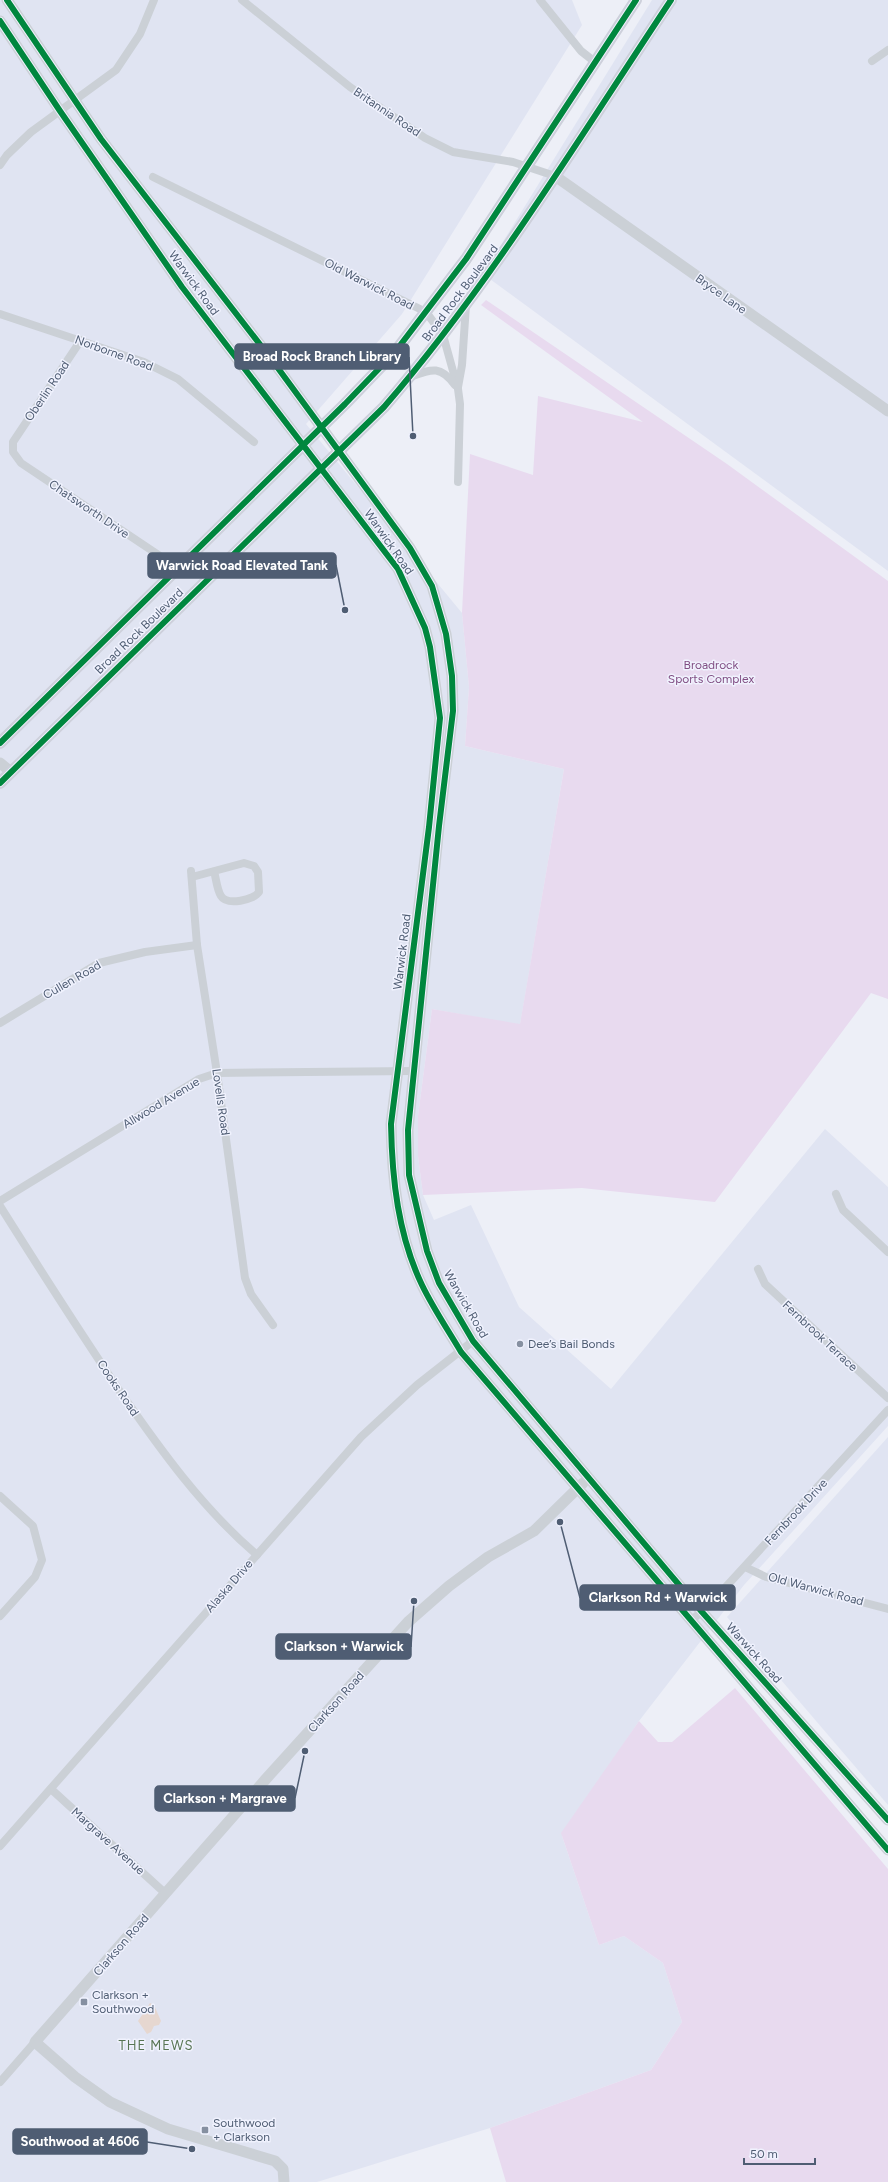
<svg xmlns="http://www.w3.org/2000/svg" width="888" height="2182" font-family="Figtree,sans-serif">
	<rect width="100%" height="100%" fill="#edeff7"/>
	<g fill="#e0e4f2">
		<path d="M0 0H572L582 25 402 314 306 424 462 613 469 687 465 746 564 769 520 1025 432 1009 418 1116V1156L423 1195 434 1220 471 1205 519 1307 611 1389 825 1129 888 1187V1426L744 1585 639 1721 562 1836 599 1945 624 1936 663 1963 682 2022 651 2070 490 2128 317 2182H0Z"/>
		<path d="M652 0H888V571L483 274Z"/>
		<path d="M888 1437V1805L727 1617Z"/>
	</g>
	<g fill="#e8daef">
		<path d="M486 300 727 464 888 581V999L871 993 715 1202 582 1188 423 1195 418 1156V1116L432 1009 520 1024 564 769 465 746 469 687 462 613 470 454 533 475 538 396 643 422 481 305Z"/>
		<path d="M735 1688 888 1869V2182H506L490 2128 651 2070 682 2022 663 1963 624 1936 599 1945 561 1833 639 1721 658 1742H672Z"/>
	</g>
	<path fill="#e6d7d0" d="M150 2003 154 2005 161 2021 159 2025 154 2026 151 2032 147 2034 138 2021Z"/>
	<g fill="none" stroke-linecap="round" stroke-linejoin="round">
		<g stroke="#cbd0d6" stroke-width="8">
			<path d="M242 0 350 87 425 138 453 152 513 162 555 176"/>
			<path d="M540 0 581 51 595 62"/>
			<path d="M872 61 888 50"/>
			<path d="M0 165 7 155 31 132 116 70 140 34 154 0"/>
			<path d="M153 177 426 312 443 335 458 389 460 404 458 482"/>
			<path d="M0 314 144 362 178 379 254 442"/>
			<path d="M81 340 13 442V452L21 463 178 568"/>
			<path d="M410 377C432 369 440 365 455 385"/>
			<path d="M458 387 462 365 466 305"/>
			<path d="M191 871 197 945 217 1073 245 1278 251 1294 273 1325"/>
			<path d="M192 877 244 863 254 866 258 872 259 892C254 900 227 906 221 896 217 890 216 878 214 871"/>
			<path d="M0 1023 99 963 145 952 197 945"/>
			<path d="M836 1194 843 1210 888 1252"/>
			<path d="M0 1201 199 1079 217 1073 414 1071"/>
			<path d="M0 1206C39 1268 78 1329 119 1390 160 1449 202 1508 257 1555"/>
			<path d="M758 1269 765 1284 888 1398"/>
			<path d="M0 1496 33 1526 42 1560 35 1577 0 1616"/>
			<path d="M745 1567 766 1577 888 1609"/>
			<path d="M692 1620 712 1602 888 1410"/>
			<path d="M51 1789 166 1894"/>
			<path d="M0 1846 361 1437 417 1385 473 1341"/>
			<path d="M0 2082 35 2042"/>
		</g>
		<g stroke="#cbd0d6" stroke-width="11">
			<path d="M7 0 101 139 272 360 410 548 432 586 446 634 452 676 453 711 439 826 408 1130 409 1175 427 1251 439 1283 473 1341 702 1612 888 1820"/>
			<path d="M0 21 60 111 182 287 398 569 425 628 430 647 440 718 429 827 391 1124C392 1179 398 1235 422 1285 433 1308 448 1330 461 1352L888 1850"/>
			<path d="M555 176 888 411"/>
			<path d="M0 763 11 772"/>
			<path d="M284 2182 283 2169 275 2161 168 2129 110 2102 75 2077 35 2042 265 1780 408 1622 449 1586 488 1557 534 1531 583 1483"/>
		</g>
		<g stroke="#cdd0db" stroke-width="12">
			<path d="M0 743 345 404 395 352 466 259 636 0"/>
			<path d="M0 783 384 407C493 281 579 138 671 0"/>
		</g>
		<defs>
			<g id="cycleway">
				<path d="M7 0 101 139 272 360 410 548 432 586 446 634 452 676 453 711 439 826 408 1130 409 1175 427 1251 439 1283 473 1341 702 1612 888 1820"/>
				<path d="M0 21 60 111 182 287 398 569 425 628 430 647 440 718 429 827 391 1124C392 1179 398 1235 422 1285 433 1308 448 1330 461 1352L888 1850"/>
				<path d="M0 743 345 404 395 352 466 259 636 0"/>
				<path d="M0 783 384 407C493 281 579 138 671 0"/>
			</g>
		</defs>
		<use href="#cycleway" stroke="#f0f2fe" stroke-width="8"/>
		<use href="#cycleway" stroke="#00873e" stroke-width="6"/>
	</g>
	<g fill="#8690a1" stroke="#f0f2fe" stroke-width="1.5">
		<circle cx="520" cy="1344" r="4"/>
		<rect x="80" y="1998" width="8" height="8" rx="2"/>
		<rect x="201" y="2126" width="8" height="8" rx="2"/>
	</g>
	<g text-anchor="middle" stroke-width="3" stroke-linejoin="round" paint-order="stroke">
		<g font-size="12" fill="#4f5d73" stroke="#f0f2fe">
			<text transform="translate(387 112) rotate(34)" y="4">Britannia Road</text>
			<text transform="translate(194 283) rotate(54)" y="4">Warwick Road</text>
			<text transform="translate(369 284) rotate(27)" y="4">Old Warwick Road</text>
			<text transform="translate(460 293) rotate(-53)" y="4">Broad Rock Boulevard</text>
			<text transform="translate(721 294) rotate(35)" y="4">Bryce Lane</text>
			<text transform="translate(114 353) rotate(20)" y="4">Norborne Road</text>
			<text transform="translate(47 391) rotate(-56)" y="4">Oberlin Road</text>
			<text transform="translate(89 509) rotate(34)" y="4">Chatsworth Drive</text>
			<text transform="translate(389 542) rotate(55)" y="4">Warwick Road</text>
			<text transform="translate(139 631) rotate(-44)" y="4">Broad Rock Boulevard</text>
			<text transform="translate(402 952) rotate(-83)" y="4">Warwick Road</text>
			<text transform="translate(72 980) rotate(-30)" y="4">Cullen Road</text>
			<text transform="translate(221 1102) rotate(82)" y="4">Lovells Road</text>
			<text transform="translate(161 1103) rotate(-31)" y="4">Allwood Avenue</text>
			<text transform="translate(466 1304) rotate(60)" y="4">Warwick Road</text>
			<text transform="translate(820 1336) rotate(43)" y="4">Fernbrook Terrace</text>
			<text transform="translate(118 1388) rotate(56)" y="4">Cooks Road</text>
			<text transform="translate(796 1512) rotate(-47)" y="4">Fernbrook Drive</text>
			<text transform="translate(229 1586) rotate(-49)" y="4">Alaska Drive</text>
			<text transform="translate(816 1589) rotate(15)" y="4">Old Warwick Road</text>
			<text transform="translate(754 1653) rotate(48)" y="4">Warwick Road</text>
			<text transform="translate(336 1702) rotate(-48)" y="4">Clarkson Road</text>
			<text transform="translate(108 1841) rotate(42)" y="4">Margrave Avenue</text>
			<text transform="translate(121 1945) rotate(-49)" y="4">Clarkson Road</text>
		</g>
		<g font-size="12" fill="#814e83" stroke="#f0f2fe">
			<text x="711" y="669">Broadrock<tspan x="711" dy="14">Sports Complex</tspan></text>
		</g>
		<g font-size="12" fill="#4f5d73" stroke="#f0f2fe" text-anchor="start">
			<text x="528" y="1348">Dee’s Bail Bonds</text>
			<text x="92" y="1999">Clarkson +<tspan x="92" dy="14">Southwood</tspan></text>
			<text x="213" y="2127">Southwood<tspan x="213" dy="14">+ Clarkson</tspan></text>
		</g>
		<g font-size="13" letter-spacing="1" fill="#587554" stroke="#f0f2fe">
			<text x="156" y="2050">THE MEWS</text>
		</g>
	</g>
	<path fill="none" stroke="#4f5d73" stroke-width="1.5" d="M413 436L409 357M345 610L336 565M560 1522L580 1598M414 1601L411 1647M305 1751L295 1798M192 2149L147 2142"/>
	<g fill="#4f5d73" stroke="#f0f2fe" stroke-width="1.5">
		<circle cx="413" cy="436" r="4"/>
		<circle cx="345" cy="610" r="4"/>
		<circle cx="560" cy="1522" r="4"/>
		<circle cx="414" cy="1601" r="4"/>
		<circle cx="305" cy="1751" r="4"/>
		<circle cx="192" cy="2149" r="4"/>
	</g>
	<g fill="#4f5d73" stroke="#4f5d73" stroke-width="1.5">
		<rect x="235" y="344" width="174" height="25" rx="4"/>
		<rect x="148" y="553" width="188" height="25" rx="4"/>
		<rect x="580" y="1585" width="155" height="25" rx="4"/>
		<rect x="276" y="1634" width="135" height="25" rx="4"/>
		<rect x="155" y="1786" width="140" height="25" rx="4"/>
		<rect x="13" y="2129" width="134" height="25" rx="4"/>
	</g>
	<g font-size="13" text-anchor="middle" font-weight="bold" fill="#fff">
		<text x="322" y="361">Broad Rock Branch Library</text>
		<text x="242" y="570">Warwick Road Elevated Tank</text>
		<text x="658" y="1602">Clarkson Rd + Warwick</text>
		<text x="344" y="1651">Clarkson + Warwick</text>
		<text x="225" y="1803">Clarkson + Margrave</text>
		<text x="80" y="2146">Southwood at 4606</text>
	</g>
	<path d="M744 2158v6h71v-6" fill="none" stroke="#4f5d73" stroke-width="2"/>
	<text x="750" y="2158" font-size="12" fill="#4f5d73" stroke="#f0f2fe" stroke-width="3" paint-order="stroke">50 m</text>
</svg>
